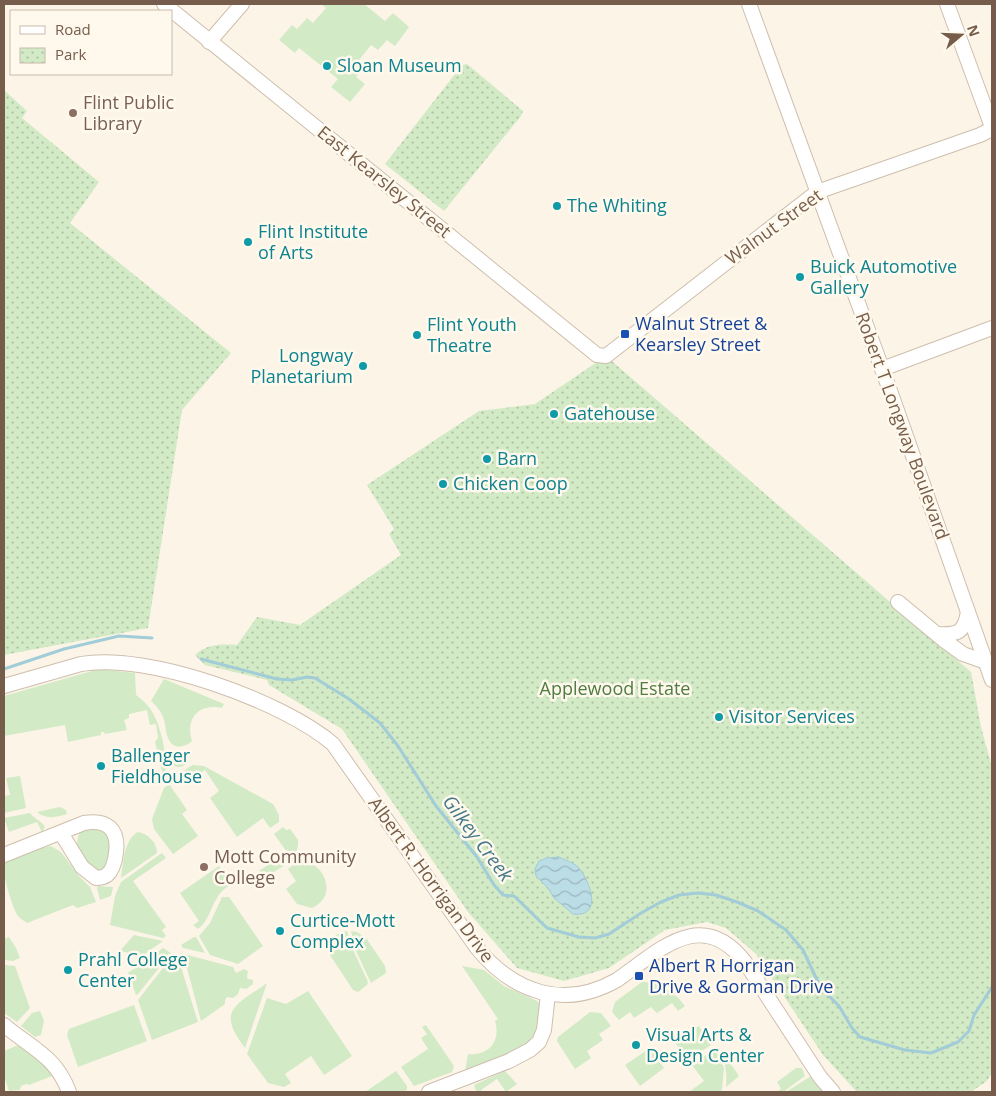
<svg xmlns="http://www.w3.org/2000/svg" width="996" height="1096" font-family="'Open Sans',sans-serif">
	<defs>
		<pattern id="park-dots" width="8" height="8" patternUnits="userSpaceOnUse" patternTransform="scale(1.25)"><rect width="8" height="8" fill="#d2eac5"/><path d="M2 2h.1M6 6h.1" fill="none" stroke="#afc1a2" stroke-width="1.8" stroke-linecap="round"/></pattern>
		<pattern id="water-waves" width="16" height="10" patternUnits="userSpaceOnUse" patternTransform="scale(1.25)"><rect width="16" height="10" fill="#bbdde6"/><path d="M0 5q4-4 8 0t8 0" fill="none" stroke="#9db6bc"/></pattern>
	</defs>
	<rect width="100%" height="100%" fill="#fcf5e7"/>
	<g fill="#d2eac5">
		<path d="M321 4H364L385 21 393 13 409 27 395 46 387 40 378 50 371 45 359 60 365 66 356 77 365 84 350 102 331 87 338 79 299 48 295 53 279 40 292 25 297 29 307 18 313 23 326 8Z"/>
		<path d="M99 669 135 673 136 695C140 698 145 702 148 706 161 721 169 760 164 779L155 742 158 738 156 724 150 725 147 710 129 714V718L124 720 127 730 105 734 104 732H101V735L68 742 65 725 4 736V696Z"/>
		<path d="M164 679 224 704 222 708C199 703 185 718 192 741 186 747 174 750 169 740 165 733 166 724 163 717 160 710 156 705 151 701Z"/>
		<circle cx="179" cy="759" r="8"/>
		<path d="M193 765 204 766 273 804 279 815V822L270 828 263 818 237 837 210 798 219 791 205 770 185 784C176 775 184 770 193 765Z"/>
		<path d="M20 776 26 808 4 813V796L10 795 6 778Z"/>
		<path d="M169 784 187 810 182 814 198 836 173 854 154 829 152 819 164 788Z"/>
		<path d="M60 807 66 810 67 814C56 817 47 820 37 812Z"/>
		<path d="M30 813C34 819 42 821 45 827L42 832 37 822 9 832 4 818Z"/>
		<path d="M283 827 286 830 290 829 298 840C300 860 278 869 264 878L259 871 287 852 274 834Z"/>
		<path d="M102 828 111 838 110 861 101 872 93 871 77 848V842L79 834 85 829Z"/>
		<path d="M138 832C148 834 157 842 157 853L121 878C123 864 124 839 138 832Z"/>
		<path d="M51 846 61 852 79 876 90 887 96 902 77 908 73 905 27 923C25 921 20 919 18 916 13 910 1 870 4 864 7 858 43 847 51 846Z"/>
		<path d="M162 853 166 858 133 881 166 927 162 930 166 936 163 938 110 925 115 896 121 882Z"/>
		<path d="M303 861C324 863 339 896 312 908L297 904 286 889 296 881 288 869 296 863Z"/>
		<path d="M219 866 231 884C226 888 220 892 217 898 210 909 209 920 198 929L193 925 199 921 180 893Z"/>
		<path d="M98 886 113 887 111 896 100 900 97 888Z"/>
		<path d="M222 897H229L263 946 238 964 210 955 199 936 210 923Z"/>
		<path d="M347 931 353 950 368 982 367 985 358 992 353 990 328 952C328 941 335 933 347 931Z"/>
		<path d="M351 931 357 932 366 938 385 966 386 973 371 983 356 951Z"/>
		<path d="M134 935 163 941 142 956 120 951Z"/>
		<path d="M9 937 16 948 20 958 13 961 4 960V939Z"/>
		<path d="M194 937H196L205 953 183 948 181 945Z"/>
		<path d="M163 948 171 953 138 994 136 995 128 973Z"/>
		<path d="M180 953 233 967 236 973 244 969 248 971 247 977 248 979 253 980V984L246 989 240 988 238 994 233 998 227 997 225 1000V1004L201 1021 186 964Z"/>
		<path d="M174 954H177L198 1022 152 1040 138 1000Z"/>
		<path d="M4 965 15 966 30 1008 17 1022 4 1013Z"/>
		<path d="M462 966 484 970 504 986 537 1001 541 1006 537 1035 519 1051 465 1072 468 1054C489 1056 501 1041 495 1021L498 1019Z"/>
		<path d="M642 982C659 982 675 992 685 1006L678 1011 672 1003 657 1013 651 1007 634 1018 630 1012 619 1020 612 1012 615 1002Z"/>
		<path d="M267 983 245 1048C216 1010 235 1006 267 983Z"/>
		<path d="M308 991 352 1056 324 1075 311 1056 285 1074 291 1083 284 1087 268 1083 247 1054 267 998 286 1004Z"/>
		<path d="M134 1005 147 1041 78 1067 67 1035 69 1029Z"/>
		<path d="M40 1011 44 1021 41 1035 35 1037 21 1026 32 1013Z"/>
		<path d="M590 1012 601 1013 611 1026 599 1034 603 1040 587 1051 591 1058 575 1069 557 1041 558 1037Z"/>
		<path d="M426 1025 454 1066 452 1072 414 1086 401 1067 428 1049 421 1038 427 1034 422 1027Z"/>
		<path d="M699 1026 711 1045 688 1060 672 1039 681 1032 684 1035Z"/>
		<path d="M21 1044 42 1062 52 1076 29 1085 27 1084 21 1086 20 1090 9 1091 4 1076V1051Z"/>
		<path d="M650 1048 664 1068 640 1086 625 1065Z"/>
		<path d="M720 1048 739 1076 726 1087C727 1072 726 1062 718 1049Z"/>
		<path d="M715 1049 724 1068 722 1090 719 1092H689L704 1081 692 1065Z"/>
		<path d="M796 1068H802L805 1076 783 1092H776L781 1089 777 1082Z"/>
		<path d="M396 1071 407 1086V1090L401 1092H365Z"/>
		<path d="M505 1071 517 1084 506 1092 497 1079 481 1090 482 1092H477L474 1086 476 1084Z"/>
		<path d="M811 1076 824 1092H786Z"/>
	</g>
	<g fill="url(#park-dots)">
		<path d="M467 64 523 111 521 116 444 211 385 164 462 65Z"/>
		<path d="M4 90 27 111 22 118 99 182 70 223 231 353 182 410 148 628 4 655Z"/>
		<path d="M606 356 971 672 981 727 992 767V1073L987 1081 971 1092H857L823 1055 756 954 726 928 707 922 665 930 609 968 564 981 517 968 468 912 342 729 269 685 267 680 205 665 195 655C206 644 222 644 237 645L257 617 300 625 401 555 389 534 394 529 367 485 479 411 535 404Z"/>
	</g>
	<path fill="url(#water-waves)" stroke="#a1ccd8" d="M559 857C565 860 572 862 577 866 590 879 604 918 573 914L554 898 548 888 536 876 535 869 539 861 547 858Z"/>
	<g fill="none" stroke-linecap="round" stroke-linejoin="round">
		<g stroke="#a1ccd8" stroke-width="3">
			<path d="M201 659 277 679 292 680 307 677 315 678 349 699 380 723 398 746 436 806 477 857 494 885 503 895 514 896 547 928 579 937 595 938 609 934 641 913 661 902 679 895 698 893 716 895 737 902 758 911 786 930 803 950 817 980 827 994 839 1006 852 1028 860 1037 905 1050 931 1053 958 1042 969 1031 974 1015 992 987"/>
			<path d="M4 669 64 649 119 636 152 638"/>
		</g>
		<defs>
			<g id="minor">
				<path d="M164 4 597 355 606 356 817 192 980 135 992 129"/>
				<path d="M749 4 888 385 992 680"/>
				<path d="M947 4 992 127"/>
				<path d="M209 42 242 4"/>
				<path d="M882 369 992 328"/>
				<path d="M898 602 945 641 963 654 986 662"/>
				<path d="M937 634C958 635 964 633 968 612"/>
				<path d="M4 686 81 664C147 652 283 701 333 744L477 948C514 993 564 1010 617 980 659 951 701 906 745 962L820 1077 833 1092"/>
				<path d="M4 855 84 823C107 819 119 829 116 853 115 861 113 870 107 875 104 877 99 878 96 878L82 867 61 833"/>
				<path d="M4 1025C31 1048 56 1056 69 1092"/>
				<path d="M429 1092 509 1061 530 1050 539 1042 544 1030 548 994"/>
			</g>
		</defs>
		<use href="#minor" stroke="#cebead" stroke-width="16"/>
		<use href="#minor" stroke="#fff" stroke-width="14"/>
	</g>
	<g fill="#0f9aa8" stroke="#fff9ed" stroke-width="2">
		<circle cx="327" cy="66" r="5"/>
		<circle cx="557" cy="206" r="5"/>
		<circle cx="248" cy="242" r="5"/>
		<circle cx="800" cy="277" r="5"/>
		<circle cx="417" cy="335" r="5"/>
		<circle cx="363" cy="366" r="5"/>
		<circle cx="554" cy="414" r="5"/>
		<circle cx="487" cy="459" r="5"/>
		<circle cx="443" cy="484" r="5"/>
		<circle cx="719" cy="717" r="5"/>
		<circle cx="101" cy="766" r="5"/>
		<circle cx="280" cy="931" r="5"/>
		<circle cx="68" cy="970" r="5"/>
		<circle cx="636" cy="1045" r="5"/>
	</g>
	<g fill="#8d6e63" stroke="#fff9ed" stroke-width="2">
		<circle cx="73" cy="113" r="5"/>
		<circle cx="204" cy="867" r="5"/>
	</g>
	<g fill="#1a4fb4" stroke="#fff9ed" stroke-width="2">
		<rect x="620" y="329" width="10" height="10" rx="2.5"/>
		<rect x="634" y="971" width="10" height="10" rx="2.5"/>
	</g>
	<g text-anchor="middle" stroke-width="5" stroke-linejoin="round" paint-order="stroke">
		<g font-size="18" fill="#0d838f" stroke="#fff9ed" text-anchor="start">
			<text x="337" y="72">Sloan Museum</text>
			<text x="567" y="212">The Whiting</text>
			<text x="258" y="238">Flint Institute<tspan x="258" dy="21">of Arts</tspan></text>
			<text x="810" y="273">Buick Automotive<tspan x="810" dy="21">Gallery</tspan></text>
			<text x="427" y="331">Flint Youth<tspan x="427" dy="21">Theatre</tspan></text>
			<text x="353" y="362" text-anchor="end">Longway<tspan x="353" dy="21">Planetarium</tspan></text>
			<text x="564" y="420">Gatehouse</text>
			<text x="497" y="465">Barn</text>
			<text x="453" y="490">Chicken Coop</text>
			<text x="729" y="723">Visitor Services</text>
			<text x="111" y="762">Ballenger<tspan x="111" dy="21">Fieldhouse</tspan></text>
			<text x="290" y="927">Curtice-Mott<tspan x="290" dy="21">Complex</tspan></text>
			<text x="78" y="966">Prahl College<tspan x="78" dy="21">Center</tspan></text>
			<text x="646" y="1041">Visual Arts &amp;<tspan x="646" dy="21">Design Center</tspan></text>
		</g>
		<g font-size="18" fill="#785e54" stroke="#fff9ed" text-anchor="start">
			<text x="83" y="109">Flint Public<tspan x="83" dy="21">Library</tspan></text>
			<text x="214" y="863">Mott Community<tspan x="214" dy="21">College</tspan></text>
		</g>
		<g font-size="18" fill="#765d4b" stroke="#fff9ed">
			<text transform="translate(384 182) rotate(39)" y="6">East Kearsley Street</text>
			<text transform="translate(774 227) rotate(-36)" y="6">Walnut Street</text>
			<text transform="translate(902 426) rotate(70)" y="6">Robert T Longway Boulevard</text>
			<text transform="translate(431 880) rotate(54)" y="6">Albert R. Horrigan Drive</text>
		</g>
		<g font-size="18" fill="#164399" stroke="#fff9ed" text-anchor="start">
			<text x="635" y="330">Walnut Street &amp;<tspan x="635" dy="21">Kearsley Street</tspan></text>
			<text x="649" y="972">Albert R Horrigan<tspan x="649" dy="21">Drive &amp; Gorman Drive</tspan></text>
		</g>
		<g font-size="18" fill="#507c42" stroke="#fff9ed">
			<text x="615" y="695">Applewood Estate</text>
		</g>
		<g font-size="19" font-style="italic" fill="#447a8a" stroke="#fff9ed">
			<text transform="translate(478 838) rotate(53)" y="7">Gilkey Creek</text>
		</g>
	</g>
	<rect width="996" height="1096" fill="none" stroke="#765d4b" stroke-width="10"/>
	<rect x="10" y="10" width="162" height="65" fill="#fff9ed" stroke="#c8bbac"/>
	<rect x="20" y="26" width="25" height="8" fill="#ffffff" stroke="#c8bbac"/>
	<text x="55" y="35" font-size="15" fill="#765d4b">Road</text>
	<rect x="20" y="48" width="25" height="15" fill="url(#park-dots)" stroke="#c8bbac"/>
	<text x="55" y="60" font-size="15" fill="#765d4b">Park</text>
	<g transform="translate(961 35) rotate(71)" stroke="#fff9ed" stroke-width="4" paint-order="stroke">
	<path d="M0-4L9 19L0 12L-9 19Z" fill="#765d4b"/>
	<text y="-8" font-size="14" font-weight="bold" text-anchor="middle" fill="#765d4b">N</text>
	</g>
</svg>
